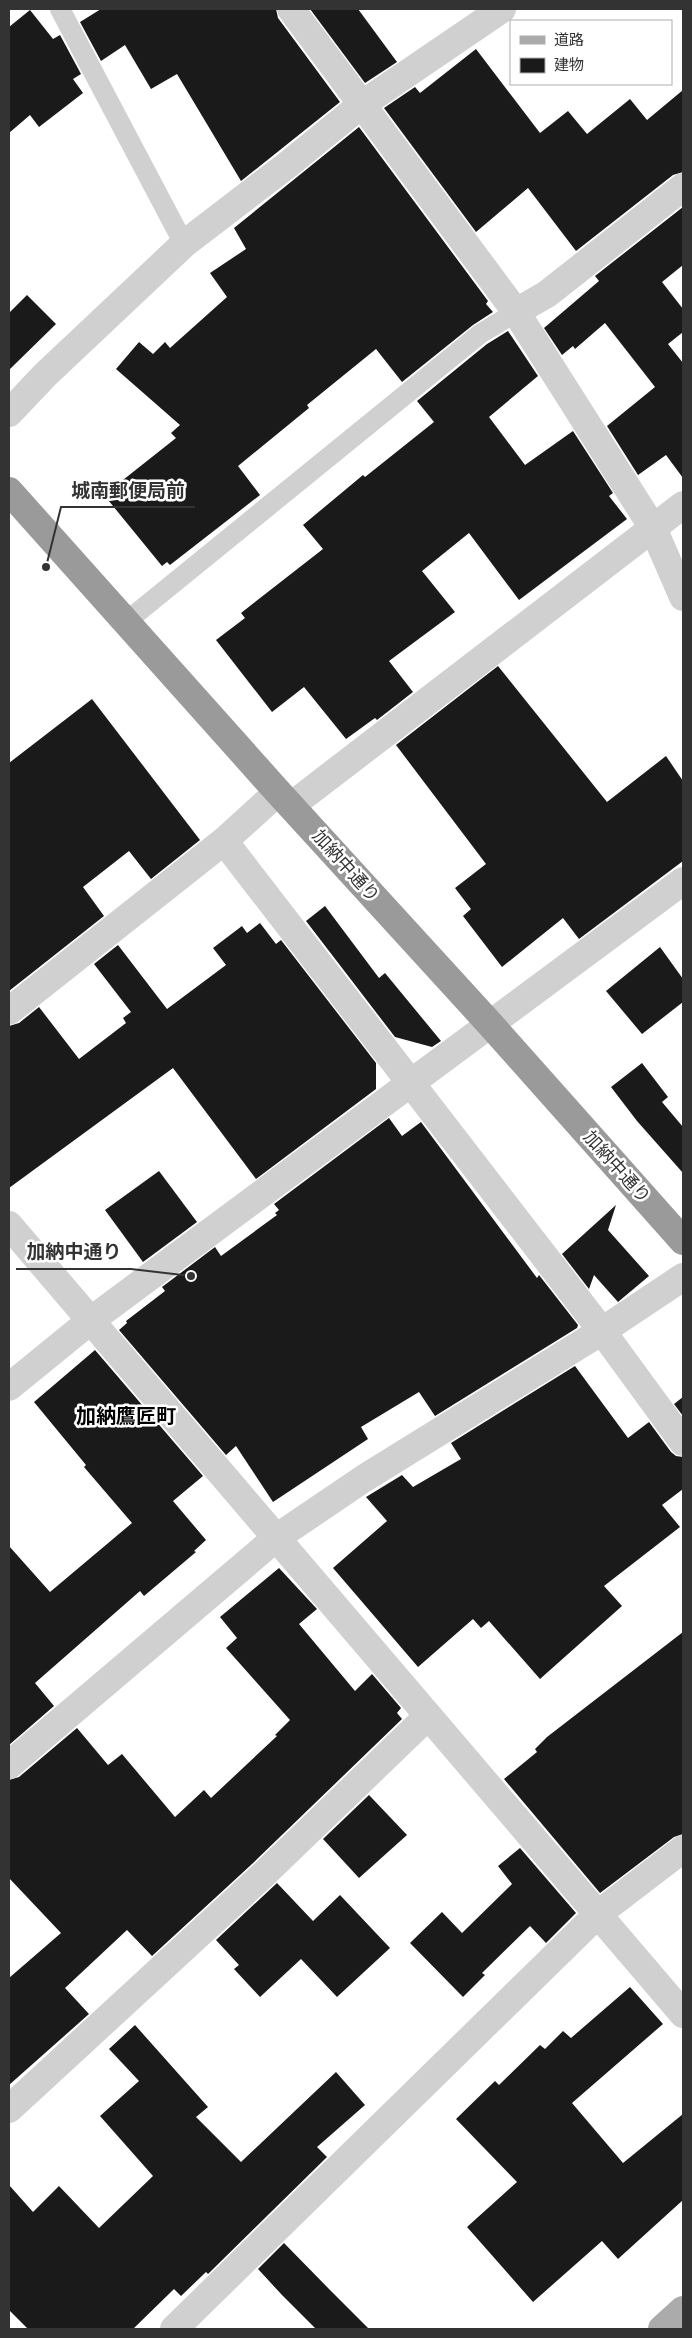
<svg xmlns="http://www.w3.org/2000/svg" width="692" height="2338" font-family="Manrope,'Noto Sans JP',sans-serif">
	<rect width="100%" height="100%" fill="#fff"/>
	<g fill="#1a1a1a">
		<path d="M101 9H276L278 18 340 102 241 181 177 74 151 89 125 45 101 61 80 22Z"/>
		<path d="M310 9H358L397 62 365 83Z"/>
		<path d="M30 10 53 39 60 35 81 74 73 79 83 93 39 127 30 115 9 133V27Z"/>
		<path d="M476 49 540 133 568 111 587 134 630 99 647 120 683 90V172L673 175 576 251 528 188 476 232 384 108 415 87 420 93Z"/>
		<path d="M359 127 488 301 486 304 493 312 473 325 402 382 376 349 307 405 309 408 238 466 260 495 170 565 167 562 162 566 104 495 176 438 171 433 180 425 116 369 139 342 153 354 165 342 170 348 227 297 210 273 246 249 234 228Z"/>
		<path d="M683 207V265L662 282 683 309V332L668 344 683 363V478L666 455 638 475 607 426 655 387 605 323 575 349 573 346 562 355 544 328 599 281 595 276Z"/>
		<path d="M27 295 56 324 9 370V313Z"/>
		<path d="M508 331 538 376 489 417 525 465 573 431 613 493 609 496 627 519 519 600 469 533 422 571 455 612 389 661 413 692 377 720 375 718 346 739 304 687 272 712 216 640 245 618 241 613 323 549 303 525 363 475 365 477 434 422 417 401 487 344Z"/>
		<path d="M498 666 607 802 666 756 683 781V861L579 939 563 918 502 967 463 916 471 909 455 888 486 864 396 745Z"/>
		<path d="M92 699 200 840 151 879 129 851 83 887 104 916 9 991V763Z"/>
		<path d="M325 906 379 978 385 973 441 1041 432 1047 395 1037 306 921Z"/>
		<path d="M260 923 276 944 281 940 376 1063V1089L256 1179 173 1068 9 1188V1026L19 1023 39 1007 79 1059 126 1023 123 1018 131 1012 94 964 118 945 167 1009 226 965 213 948 242 926 247 933Z"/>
		<path d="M660 947 683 979V1002L642 1034 606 991Z"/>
		<path d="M642 1063 668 1097 662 1102 683 1127V1173L637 1121 611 1087Z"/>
		<path d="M389 1118 402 1136 421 1122 537 1278 539 1275 578 1325 577 1328 435 1416 419 1392 361 1427 368 1439 273 1502 236 1446 226 1455 119 1330 127 1323 126 1321 165 1291 162 1287 215 1247 221 1256 277 1215 275 1213 279 1210 274 1204Z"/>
		<path d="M159 1171 197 1222 143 1262 105 1210Z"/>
		<path d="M616 1205 608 1230 649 1276 618 1302 594 1275 589 1289 562 1254Z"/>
		<path d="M95 1350 203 1476 173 1501 206 1540 194 1551 196 1552 144 1596 140 1591 35 1683 54 1706 9 1745V1546L50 1592 132 1523 84 1467 86 1465 34 1402Z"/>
		<path d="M575 1366 628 1438 649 1422 671 1452 676 1456 683 1457V1489L662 1505 680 1527 604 1586 622 1606 540 1679 489 1621 481 1628 473 1619 418 1667 333 1568 387 1521 366 1497 402 1475 413 1487 461 1459 451 1443Z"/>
		<path d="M683 1397V1416L674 1404Z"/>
		<path d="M279 1568 317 1609 299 1624 355 1691 372 1674 401 1708 397 1713 402 1719 252 1864 152 1956 127 1930 65 1988 89 2014 9 2085V1978L61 1933 9 1878V1780L19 1777 77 1728 108 1765 122 1754 175 1817 204 1790 211 1798 277 1736 275 1735 290 1720 226 1648 237 1638 220 1617Z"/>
		<path d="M683 1632V1834L674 1837 600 1893 504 1779 537 1752 535 1749 547 1737Z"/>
		<path d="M369 1795 407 1835 359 1878 323 1839Z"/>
		<path d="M520 1848 576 1913 546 1943 530 1926 482 1973 485 1975 463 1997 410 1943 442 1912 462 1933 512 1884 498 1866Z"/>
		<path d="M277 1883 313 1921 340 1895 390 1948 337 1997 301 1959 260 1997 234 1969 239 1965 216 1940Z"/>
		<path d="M630 1987 663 2024 572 2103 623 2163 683 2114V2200L618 2259 602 2241 533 2302 467 2227 517 2182 456 2119 495 2081 499 2085 540 2045 545 2049 563 2031 571 2038Z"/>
		<path d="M135 2025 208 2107 196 2117 241 2162 336 2072 365 2105 317 2147 327 2157 208 2274 206 2272 181 2296 174 2289 133 2329H28L9 2310V2185L33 2212 59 2186 99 2228 153 2176 100 2116 139 2081 109 2049Z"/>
		<path d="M284 2243 329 2289 369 2329H316L282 2295 258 2269Z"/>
	</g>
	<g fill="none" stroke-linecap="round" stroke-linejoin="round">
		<g stroke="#d0d0d0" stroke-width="20">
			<path d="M60 9 184 244"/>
			<path d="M127 621 480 334 516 312"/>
		</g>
		<g stroke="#d0d0d0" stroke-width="28">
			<path d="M291 9 516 312 653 528 683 597"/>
			<path d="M516 312 547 294 683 187"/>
			<path d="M9 413 45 375 184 244 286 166 361 105 502 9"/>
			<path d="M292 805 683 505"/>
			<path d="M224 841 602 1331 683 1442"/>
			<path d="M9 1011 224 841 278 792"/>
			<path d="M9 1225 683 2014"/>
			<path d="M9 1387 90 1321 683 881"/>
			<path d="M9 1765 276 1538 363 1479 602 1331 683 1277"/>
			<path d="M9 2109 263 1875 428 1716"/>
			<path d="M174 2329 598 1914 683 1849"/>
		</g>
		<path stroke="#ababab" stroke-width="28" d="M662 2329 683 2310"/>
		<path stroke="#9a9a9a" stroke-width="28" d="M9 491 278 792 490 1024 683 1241"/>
	</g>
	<g text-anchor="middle" stroke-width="5" stroke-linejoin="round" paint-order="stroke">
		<g font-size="18" fill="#333" stroke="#fff">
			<text transform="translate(346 866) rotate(48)" y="6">加納中通り</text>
			<text transform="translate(617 1167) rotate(48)" y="6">加納中通り</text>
		</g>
		<g font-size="20" font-weight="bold" fill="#000" stroke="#fff">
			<text x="126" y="1423">加納鷹匠町</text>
		</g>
	</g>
	<path fill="none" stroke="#333" stroke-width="2" d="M46 567L61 507H195M191 1276L131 1269H16"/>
	<g fill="#333" stroke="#fff" stroke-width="2">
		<circle cx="46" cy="567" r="5"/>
		<circle cx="191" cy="1276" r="5"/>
	</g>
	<g font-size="19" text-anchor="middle" font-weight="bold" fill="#333" stroke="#fff" stroke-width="5" stroke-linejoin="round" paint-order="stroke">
		<text x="128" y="497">城南郵便局前</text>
		<text x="74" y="1258">加納中通り</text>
	</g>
	<rect width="692" height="2338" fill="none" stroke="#333333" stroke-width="20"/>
	<rect x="510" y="20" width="162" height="65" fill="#ffffff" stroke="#adadad"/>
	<rect x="520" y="36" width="25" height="8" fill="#ababab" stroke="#adadad"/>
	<text x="554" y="45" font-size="15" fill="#333333">道路</text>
	<rect x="520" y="58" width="25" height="15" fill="#1a1a1a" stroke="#adadad"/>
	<text x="554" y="70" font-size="15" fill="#333333">建物</text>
</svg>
